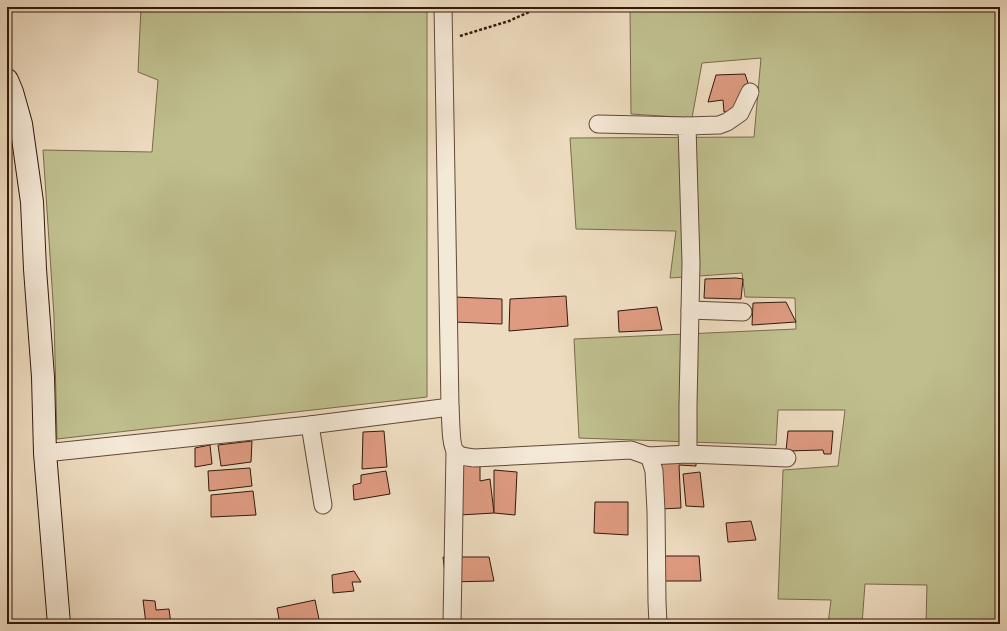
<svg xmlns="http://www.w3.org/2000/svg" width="1007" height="631" font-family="'Libre Bodoni',serif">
	<rect width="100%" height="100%" fill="#eedcc0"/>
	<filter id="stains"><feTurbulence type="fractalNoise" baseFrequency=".005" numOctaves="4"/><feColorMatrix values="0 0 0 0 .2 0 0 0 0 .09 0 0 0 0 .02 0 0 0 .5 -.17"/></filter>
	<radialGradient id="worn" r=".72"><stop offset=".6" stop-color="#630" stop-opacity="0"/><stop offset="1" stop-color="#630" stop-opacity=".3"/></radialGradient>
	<g fill="#bfbf8e" stroke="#786c4c">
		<path d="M141 7H427V397L57 439 54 316 43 150 152 152 158 80 138 72Z"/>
		<path d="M630 7H1000V624H926L927 585 865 584 862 624H828L831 600 778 599 783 470 838 466 845 410H778L776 445 579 438 574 339 796 329 795 298 745 297 742 273 670 278 676 231 576 229 570 138 754 137 761 58 702 63 692 118 631 114Z"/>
	</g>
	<g fill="#df9b81" stroke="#32180a">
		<path d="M745 74 749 86 736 111 724 112 723 100 708 102 716 75Z"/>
		<path d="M736 278 743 279 741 299 704 298 705 279Z"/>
		<path d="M566 296 568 326 509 331 510 299Z"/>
		<path d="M454 297 502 299V324L455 322Z"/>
		<path d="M786 302 796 322 752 325 753 303Z"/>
		<path d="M657 307 662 330 619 332 618 311Z"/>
		<path d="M384 431 387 467 362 469 363 432Z"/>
		<path d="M788 431H833L831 454H824L823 450 786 451Z"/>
		<path d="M252 441 251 462 221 466 218 445Z"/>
		<path d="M210 445 212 464 195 467V448Z"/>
		<path d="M696 458V466L679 465 681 508 660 509 657 461Z"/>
		<path d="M463 465H480V481L490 479 494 513 460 515Z"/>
		<path d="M250 468 252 486 209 491 208 471Z"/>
		<path d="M494 470 517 472 515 515 494 513Z"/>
		<path d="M386 471 390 494 354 500 353 485 361 483V475Z"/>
		<path d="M700 472 704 507 686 506 683 474Z"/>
		<path d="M253 491 256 515 211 517V495Z"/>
		<path d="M595 502H628V535L594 533Z"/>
		<path d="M751 521 756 540 728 542 726 523Z"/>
		<path d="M661 556H699L701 581H661Z"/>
		<path d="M443 557H489L494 581 446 582Z"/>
		<path d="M354 571 361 582H352L354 591 333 593 332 575Z"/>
		<path d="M143 600 155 601 156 610 169 609 171 624H146Z"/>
		<path d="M315 600 320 624H280L277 608Z"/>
		<path d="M887 621 918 624H887Z"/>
	</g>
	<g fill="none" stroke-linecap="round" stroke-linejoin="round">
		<defs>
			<g id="street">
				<path d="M443 7 450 407C451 417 450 446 456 452 460 457 468 457 474 458L631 450 648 456 651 461 654 471 656 511 657 602 658 624"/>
				<path d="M598 124 687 126 691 263 688 405V454"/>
				<path d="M687 126 719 125 727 122 740 113 750 92"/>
				<path d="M690 310 743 312"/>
				<path d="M310 425 323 505"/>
				<path d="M45 453 310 425 450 407"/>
				<path d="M648 456 688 454 787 458"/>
				<path d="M452 624 455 452"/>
			</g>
			<path id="secondary" d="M7 80 12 92 21 124 32 202 35 269 43 377 45 453 59 624"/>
		</defs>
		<use href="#street" stroke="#614938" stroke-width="19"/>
		<use href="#secondary" stroke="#32180a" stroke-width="24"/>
		<path stroke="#32180a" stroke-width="2.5" stroke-dasharray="3 2" stroke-linecap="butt" d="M460 36 509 21 540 7"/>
		<use href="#street" stroke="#f4e8d6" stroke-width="17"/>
		<use href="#secondary" stroke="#f4e8d6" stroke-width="22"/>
	</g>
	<rect width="1007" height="631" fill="none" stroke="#eedcc0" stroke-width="24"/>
	<rect x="8" y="8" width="991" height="615" fill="none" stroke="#32180a" stroke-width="2"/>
	<rect x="12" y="12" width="983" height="607" fill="none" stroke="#32180a"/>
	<rect width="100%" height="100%" filter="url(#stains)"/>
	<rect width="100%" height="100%" fill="url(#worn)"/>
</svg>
